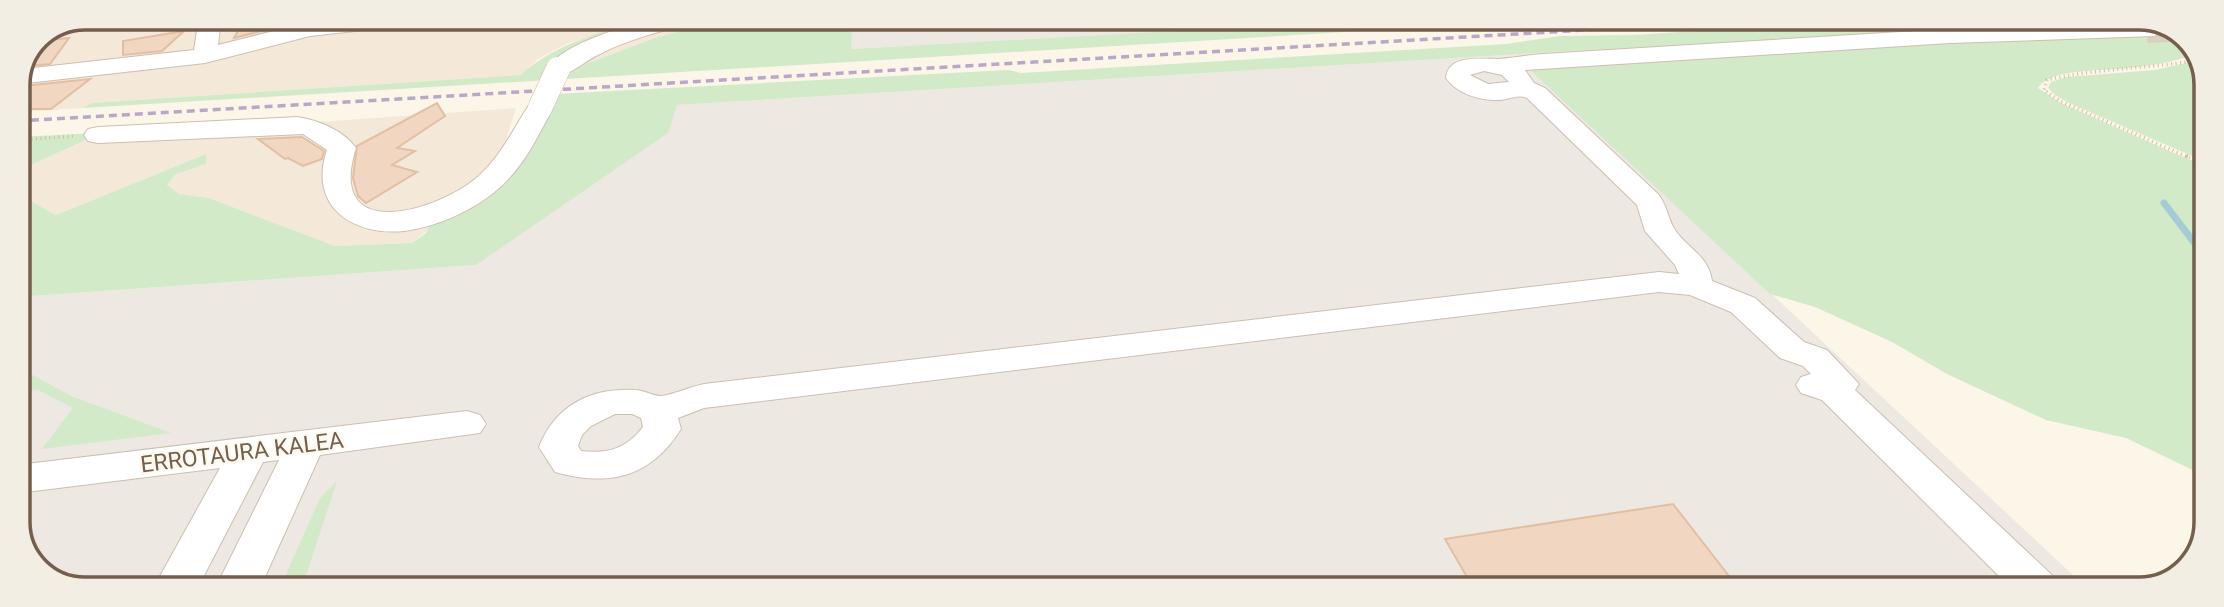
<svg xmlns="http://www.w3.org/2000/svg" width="2224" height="607" font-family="Roboto,sans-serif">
	<rect width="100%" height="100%" fill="#fcf6e9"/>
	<g fill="#f4e8d8">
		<path d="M85 18H647L566 44 538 59 520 75 91 103 83 108 18 112V84L37 37Z"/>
		<path d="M673 18H725L655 38 570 70 553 68Z"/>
		<path d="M516 108 506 139 493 166 529 145 412 243 335 246 209 198 179 194 170 189 167 185 176 174 206 164V154L56 215 18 194V171L90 138Z"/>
	</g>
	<g fill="#ede8e2">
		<path d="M853 18 1384 19 851 49Z"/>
		<path d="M2138 20H2156L2190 41 2197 57 2175 40Z"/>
		<path d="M2137 24 2161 37 2056 39 1530 69 2088 589 68 587 34 566 18 531V297L476 265 677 105 1587 50Z"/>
	</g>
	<g fill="#d3eac8">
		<path d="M647 18H673L640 27 570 70 655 38 725 18H853L851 49 1384 19H1563L83 108 91 103 520 75C557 43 601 32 647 18Z"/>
		<path d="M1881 19 2138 20 2175 41 2193 55C2172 62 2150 66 2128 68 2105 71 2050 68 2038 88L2061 103 2206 167 2205 476 2126 438 2046 420 1947 374 1892 342 1815 307 1770 294 1529 69 1951 42 2159 37 2137 24 1587 50 677 105 668 133 476 265 18 297V194L56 215 206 154V164L176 174 167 185 179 194 209 198 335 246 412 243 426 233 433 219 456 208 555 94 1008 70 1021 73 1506 44 1560 36 1634 35Z"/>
		<path d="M2190 62H2199L2206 80V162L2069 103 2055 95 2048 88 2051 82 2066 77 2155 70Z"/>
		<path d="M95 133 90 138 18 171V137Z"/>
		<path d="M18 367 71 396 171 433 42 449 73 408 38 390 18 392Z"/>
		<path d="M337 481 302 588H280L320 498Z"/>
	</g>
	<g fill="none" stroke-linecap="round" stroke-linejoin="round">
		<path stroke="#a4ccd7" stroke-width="7" d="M2164 203 2206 258"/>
	</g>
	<g fill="#f1d7c2" stroke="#e3bfa2" stroke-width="2">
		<path d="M245 18H271L265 30 277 27 234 38Z"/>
		<path d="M184 31 162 51 123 55V41Z"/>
		<path d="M69 38 50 64 25 66 39 41Z"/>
		<path d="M90 79 51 109H18V94L24 86Z"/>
		<path d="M437 103 445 116 397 148 415 151 392 165 417 172 366 203 358 196 353 178 357 146Z"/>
		<path d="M302 137 324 151 322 159 303 166 288 158 285 159 258 139Z"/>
		<path d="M1673 504 1739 589H1474L1445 539Z"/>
	</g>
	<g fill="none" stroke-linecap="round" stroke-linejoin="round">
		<path stroke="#dad0c2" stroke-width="24" stroke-dasharray="24 12" stroke-linecap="butt" d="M2147 31 2173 30"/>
		<defs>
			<g id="minor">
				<path d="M199 18H221L218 45 309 22 348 18H420L417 23 409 25 310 36 205 63 18 84 24 69 194 50Z"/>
				<path d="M658 18H697L694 23C660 31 625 40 594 57 579 65 567 79 549 74L546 69C565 42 626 26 658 18Z"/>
				<path d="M2147 24 2155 26 2159 31 2155 36 1950 43 1525 70 1534 83 1545 88 1658 194C1667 205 1668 219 1675 230 1688 249 1709 256 1712 281L1755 298 1804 342 1827 350 1859 384 1855 390 2054 577 2061 589H2012L1822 400 1801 393 1796 385 1801 377 1811 374 1803 366 1780 358 1731 312 1690 295 1659 292 704 408 678 418 681 429C650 478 609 487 555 472L539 447C556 405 590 388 635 390 644 390 655 397 662 396 675 394 690 387 704 384L1659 272 1679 274 1675 265 1645 231 1637 205 1527 98C1518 94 1510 99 1500 100 1481 101 1457 94 1446 78 1448 54 1481 59 1498 59 1513 58 1528 55 1543 54L1950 29ZM1484 71 1502 75 1509 82 1488 84 1470 75ZM615 414H632L641 418 643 427C626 449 608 454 581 451L578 446 582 435 591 426Z"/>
				<path d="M540 100 549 102 553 108C536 140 521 172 492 194 467 213 435 227 404 231 352 236 308 206 327 150L303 134 98 143 88 141 84 135 88 129 98 127 297 117C318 120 343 130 356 148 326 242 430 214 474 180 501 158 512 130 531 102Z"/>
				<path d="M467 411 480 415 486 424 480 433 320 455 260 588 216 587 279 460 263 462 198 587H154L220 468 18 493V465Z"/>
			</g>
		</defs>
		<use href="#minor" stroke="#cebeaf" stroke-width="2"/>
		<g stroke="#d6bba4" stroke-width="3.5" stroke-dasharray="1 3.5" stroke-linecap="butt">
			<path d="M2170 30 2191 42"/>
			<path d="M18 140 76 136"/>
			<path d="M2190 158 2060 101 2044 90 2047 80C2096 68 2148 69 2198 60"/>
		</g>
		<path stroke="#d6bba4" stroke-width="4.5" stroke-dasharray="2 5" stroke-linecap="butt" d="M2186 156 2206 165"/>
		<use href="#minor" fill="#fff" fill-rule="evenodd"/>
		<path stroke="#baa7c6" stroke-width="3.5" stroke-dasharray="8 5" stroke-linecap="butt" d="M18 121 1775 19"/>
		<defs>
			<path id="minor-bridge" d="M540 108 558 69"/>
		</defs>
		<use href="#minor-bridge" stroke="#cebeaf" stroke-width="25" stroke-linecap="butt"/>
		<use href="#minor-bridge" stroke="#fff" stroke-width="24"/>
	</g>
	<g text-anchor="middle" stroke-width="5" stroke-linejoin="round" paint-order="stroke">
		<g font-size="23" fill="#765e4d" stroke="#fefaf0">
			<text transform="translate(242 452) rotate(-7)" y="8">ERROTAURA KALEA</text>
		</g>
	</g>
	<path d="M0 0H2224V607H0ZM85 30H2139A55 55 0 0 1 2194 85V522A55 55 0 0 1 2139 577H85A55 55 0 0 1 30 522V85A55 55 0 0 1 85 30Z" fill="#f3eee3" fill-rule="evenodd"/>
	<path fill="none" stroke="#765e4d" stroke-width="3.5" d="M85 30H2139A55 55 0 0 1 2194 85V522A55 55 0 0 1 2139 577H85A55 55 0 0 1 30 522V85A55 55 0 0 1 85 30Z"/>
</svg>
